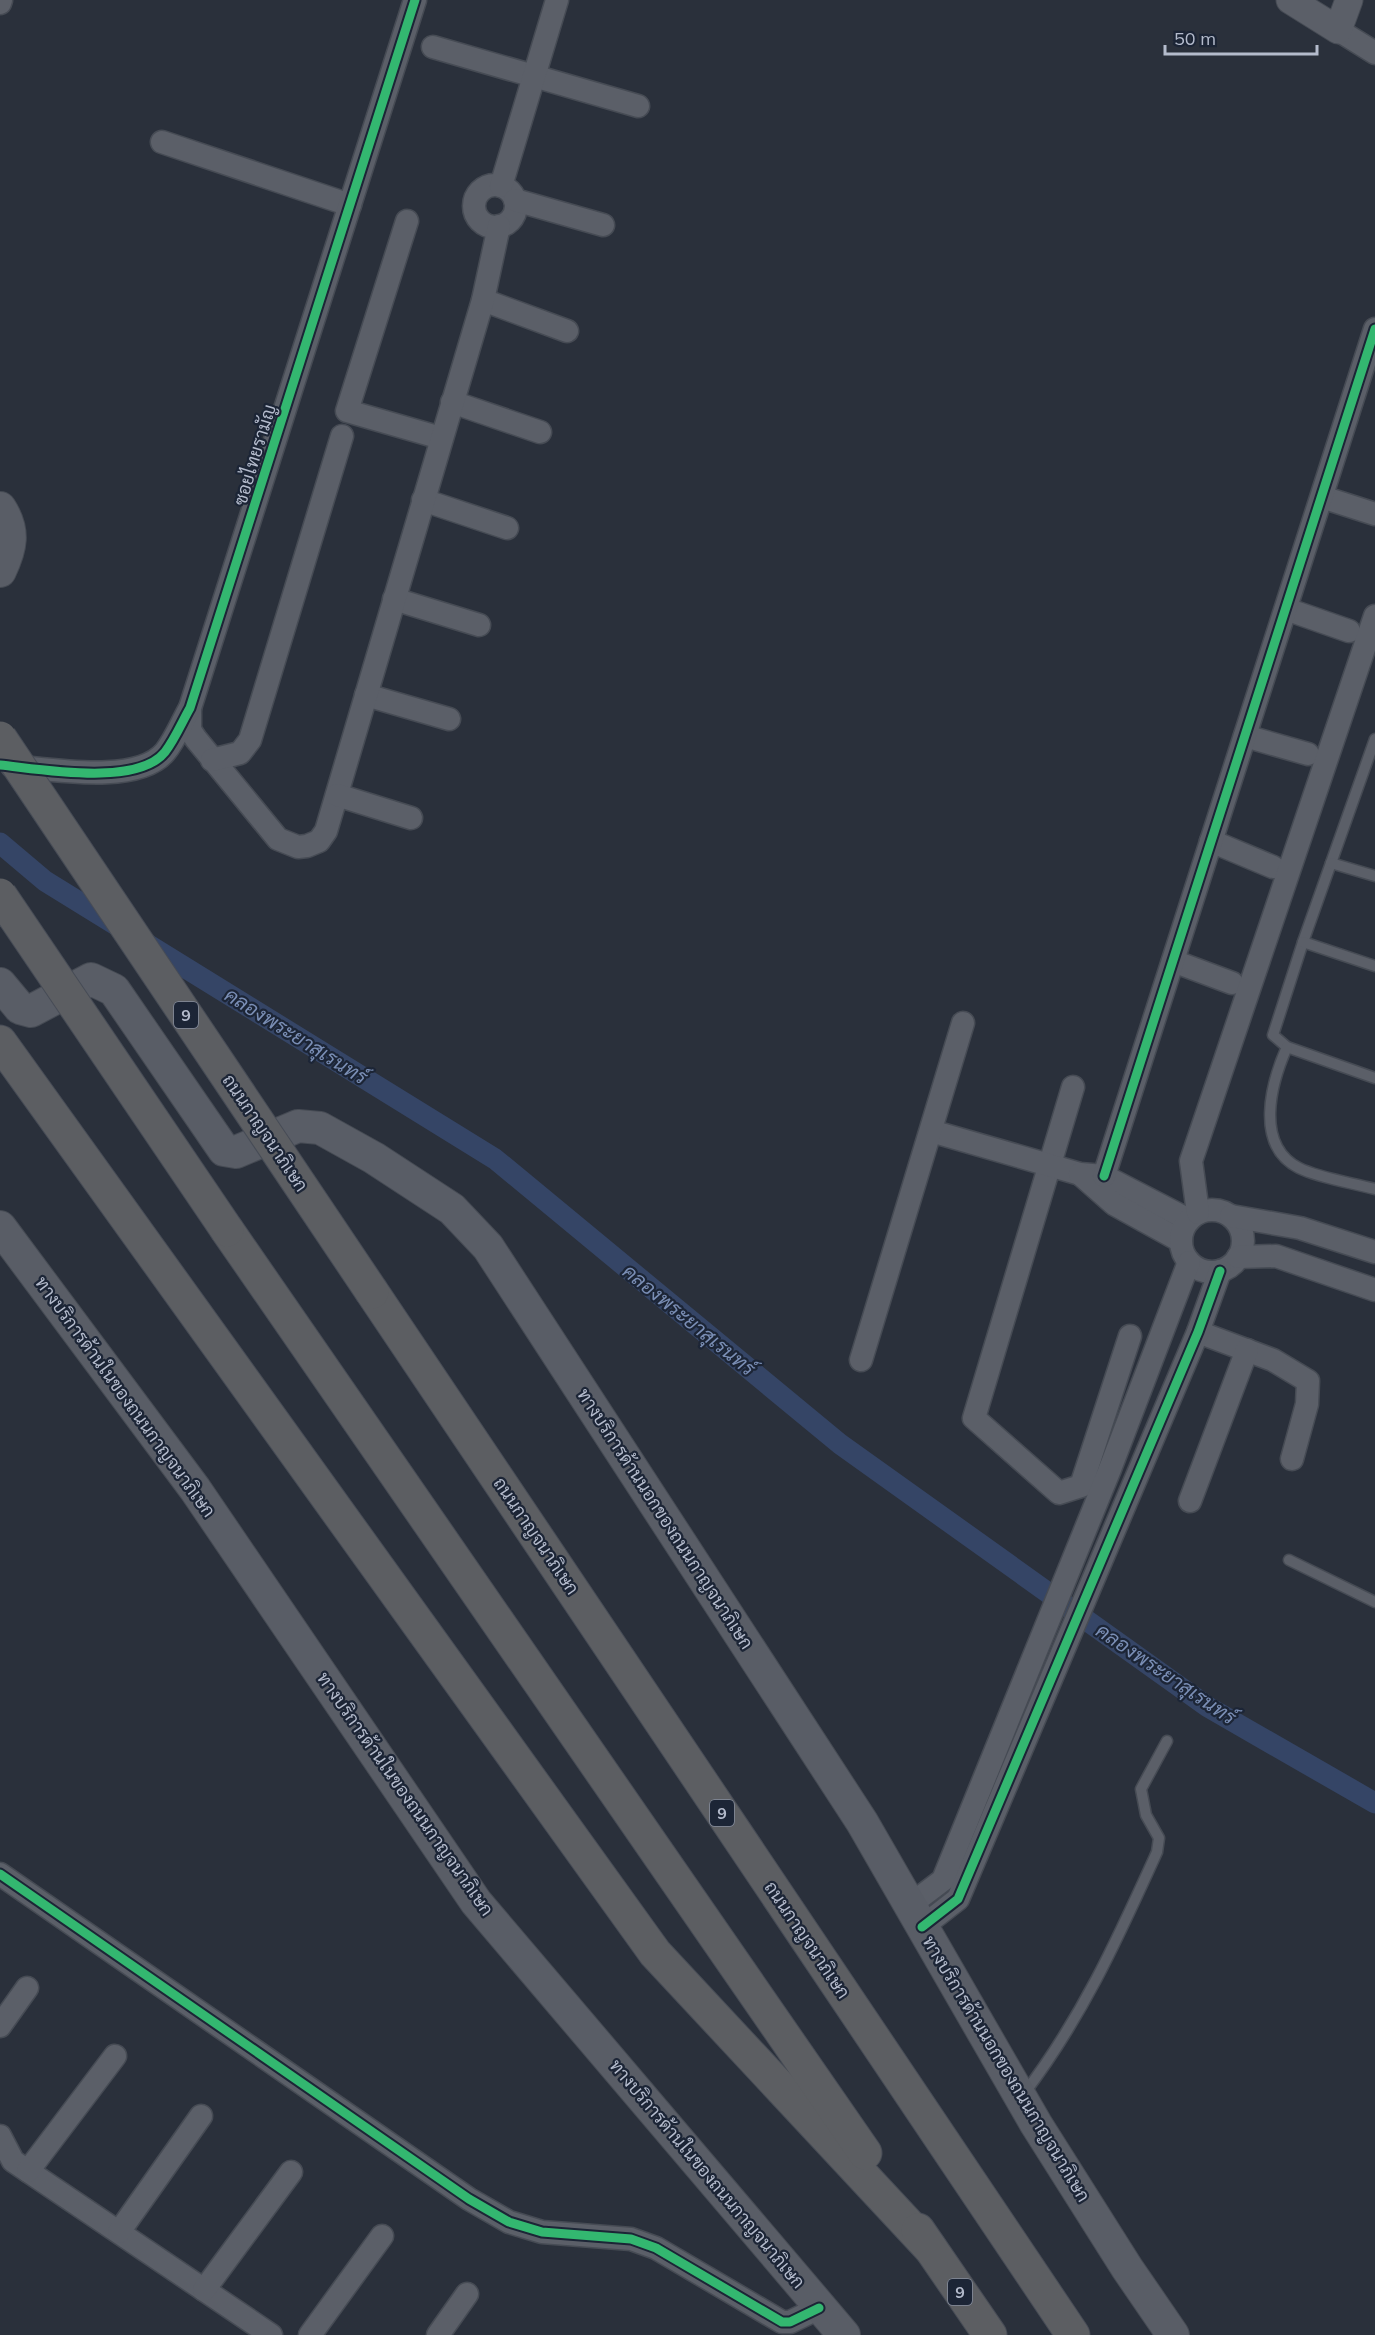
<svg xmlns="http://www.w3.org/2000/svg" width="1375" height="2335" font-family="Mulish,Sarabun,sans-serif">
	<rect width="100%" height="100%" fill="#2a303b"/>
	<g fill="none" stroke-linecap="round" stroke-linejoin="round">
		<path stroke="#354566" stroke-width="21" d="M0 843 45 881 495 1159 840 1444 1208 1707 1375 1803"/>
		<defs>
			<g id="service">
				<path d="M1375 739 1303 942 1273 1035 1287 1047 1375 1078"/>
				<path d="M1331 863 1375 876"/>
				<path d="M1303 942 1375 966"/>
				<path d="M1287 1047C1271 1083 1254 1145 1299 1168 1319 1178 1353 1183 1375 1189"/>
				<path d="M1289 1560 1375 1602"/>
				<path d="M1023 2095C1082 2018 1117 1940 1157 1852L1159 1838 1146 1815 1141 1789 1167 1741"/>
			</g>
			<g id="minor">
				<path d="M0 3 1 0"/>
				<path d="M1338 30 1375 53"/>
				<path d="M433 47 638 106"/>
				<path d="M162 142 350 205"/>
				<circle cx="495" cy="206" r="21"/>
				<path d="M501 186 557 0"/>
				<path d="M515 200 603 225"/>
				<path d="M407 221 347 411 441 438"/>
				<path d="M483 300 567 331"/>
				<path d="M452 402 540 432"/>
				<path d="M1322 497 1375 514"/>
				<path d="M423 500 507 528"/>
				<path d="M394 599 479 625"/>
				<path d="M1286 609 1349 631"/>
				<path d="M366 695 449 719"/>
				<path d="M190 708V730L196 739 278 839 298 847 307 846 319 841 326 831 483 300 499 226"/>
				<path d="M1245 736 1308 754"/>
				<path d="M212 760 240 753 250 740 342 436"/>
				<path d="M12 766C51 769 137 785 165 752 175 740 182 722 190 708L415 0"/>
				<path d="M337 795 411 818"/>
				<path d="M1211 841 1273 867"/>
				<path d="M1173 961 1232 983"/>
				<path d="M1073 1087 974 1418 1059 1493 1081 1486 1130 1336"/>
				<path d="M931 1131 1080 1174 1104 1176 1189 1220"/>
				<path d="M1080 1174 1114 1204 1181 1241"/>
				<path d="M1104 1176 1375 329"/>
				<circle cx="1212" cy="1241" r="31"/>
				<path d="M1198 1213 1191 1161 1375 616"/>
				<path d="M1231 1216 1300 1228 1375 1252"/>
				<path d="M1238 1257 1276 1256 1375 1290"/>
				<path d="M1198 1332 1273 1360 1308 1381 1307 1404 1292 1459"/>
				<path d="M861 1360 963 1023"/>
				<path d="M1190 1501 1247 1350"/>
				<path d="M0 1874 469 2199 509 2222 542 2232 631 2239 656 2248 782 2322H790L819 2308"/>
				<path d="M910 1905 943 1880 1110 1469 1189 1262"/>
				<path d="M922 1927 958 1899 1198 1332 1220 1271"/>
				<path d="M0 2026 27 1988"/>
				<path d="M0 2136 13 2161 271 2335"/>
				<path d="M28 2171 115 2056"/>
				<path d="M119 2232 201 2116"/>
				<path d="M204 2290 291 2172"/>
				<path d="M310 2335 382 2236"/>
				<path d="M438 2335 467 2294"/>
			</g>
			<path id="tertiary" d="M1290 0 1338 30 1349 0"/>
			<g id="secondary">
				<path d="M0 508C15 531 11 548 0 571"/>
				<path d="M0 984 20 1008 31 1011 91 979 114 990 224 1150 236 1152 298 1126 320 1128 374 1158 452 1209 488 1247 862 1822 1036 2124 1127 2268 1173 2335"/>
				<path d="M0 1227 195 1489 476 1902 844 2335"/>
			</g>
			<g id="motorway">
				<path d="M0 1042 655 1953 930 2248"/>
				<path d="M227 1230 865 2153"/>
				<path d="M372 1292 1073 2335"/>
				<path d="M918 2230 990 2335"/>
			</g>
		</defs>
		<use href="#service" stroke="#464b54" stroke-width="13"/>
		<use href="#minor" stroke="#464b54" stroke-width="25"/>
		<use href="#tertiary" stroke="#464b54" stroke-width="29"/>
		<use href="#secondary" stroke="#464b54" stroke-width="34"/>
		<use href="#motorway" stroke="#474c56" stroke-width="35"/>
		<use href="#service" stroke="#5b5f68" stroke-width="10"/>
		<use href="#minor" stroke="#5b5f68" stroke-width="22"/>
		<use href="#tertiary" stroke="#5b5f68" stroke-width="27"/>
		<use href="#secondary" stroke="#595d66" stroke-width="32"/>
		<use href="#motorway" stroke="#5c5e62" stroke-width="33"/>
		<defs>
			<g id="motorway-bridge">
				<path d="M0 738 372 1292"/>
				<path d="M0 895 227 1230"/>
			</g>
		</defs>
		<use href="#motorway-bridge" stroke="#474c56" stroke-width="35" stroke-linecap="butt"/>
		<use href="#motorway-bridge" stroke="#5c5e62" stroke-width="33"/>
		<defs>
			<g id="cycleway">
				<path d="M0 765C40 769 137 787 165 752 175 739 182 722 190 708L415 0"/>
				<path d="M1104 1176 1375 329"/>
				<path d="M0 1874 469 2199 509 2222 542 2232 631 2239 656 2248 782 2322H790L819 2308"/>
				<path d="M922 1927 958 1899 1198 1332 1220 1271"/>
			</g>
		</defs>
		<use href="#cycleway" stroke="#1c2536" stroke-width="13"/>
		<use href="#cycleway" stroke="#33b770" stroke-width="9"/>
	</g>
	<g text-anchor="middle" stroke-width="4.5" stroke-linejoin="round" paint-order="stroke">
		<g fill="#1c2536" stroke="#868e9f" stroke-width="1.5">
			<rect x="174" y="1002" width="24" height="26" rx="4.5"/>
			<rect x="710" y="1800" width="24" height="26" rx="4.5"/>
			<rect x="948" y="2279" width="24" height="26" rx="4.5"/>
		</g>
		<g font-size="16" font-weight="bold" fill="#b4bbcc">
			<text x="186" y="1021">9</text>
			<text x="722" y="1819">9</text>
			<text x="960" y="2298">9</text>
		</g>
		<g font-size="18" fill="#b4bbcc" stroke="#1c2536">
			<text transform="translate(255 455) rotate(-73)" y="6">ซอยไทยรามัญ</text>
			<text transform="translate(265 1133) rotate(56)" y="6">ถนนกาญจนาภิเษก</text>
			<text transform="translate(125 1397) rotate(54)" y="6">ทางบริการด้านในของถนนกาญจนาภิเษก</text>
			<text transform="translate(665 1519) rotate(57)" y="6">ทางบริการด้านนอกของถนนกาญจนาภิเษก</text>
			<text transform="translate(536 1536) rotate(56)" y="6">ถนนกาญจนาภิเษก</text>
			<text transform="translate(405 1794) rotate(55)" y="6">ทางบริการด้านในของถนนกาญจนาภิเษก</text>
			<text transform="translate(807 1940) rotate(56)" y="6">ถนนกาญจนาภิเษก</text>
			<text transform="translate(1006 2069) rotate(59)" y="6">ทางบริการด้านนอกของถนนกาญจนาภิเษก</text>
			<text transform="translate(707 2174) rotate(50)" y="6">ทางบริการด้านในของถนนกาญจนาภิเษก</text>
		</g>
		<g font-size="20" font-style="italic" fill="#7a8eb5" stroke="#1c2536">
			<text transform="translate(296 1036) rotate(32)" y="7">คลองพระยาสุเรนทร์</text>
			<text transform="translate(689 1320) rotate(39)" y="7">คลองพระยาสุเรนทร์</text>
			<text transform="translate(1166 1674) rotate(34)" y="7">คลองพระยาสุเรนทร์</text>
		</g>
	</g>
	<path d="M1165 45v9h152v-9" fill="none" stroke="#b4bbcc" stroke-width="3"/>
	<text x="1174" y="45" font-size="18" fill="#b4bbcc" stroke="#1c2536" stroke-width="4.5" paint-order="stroke">50 m</text>
</svg>
